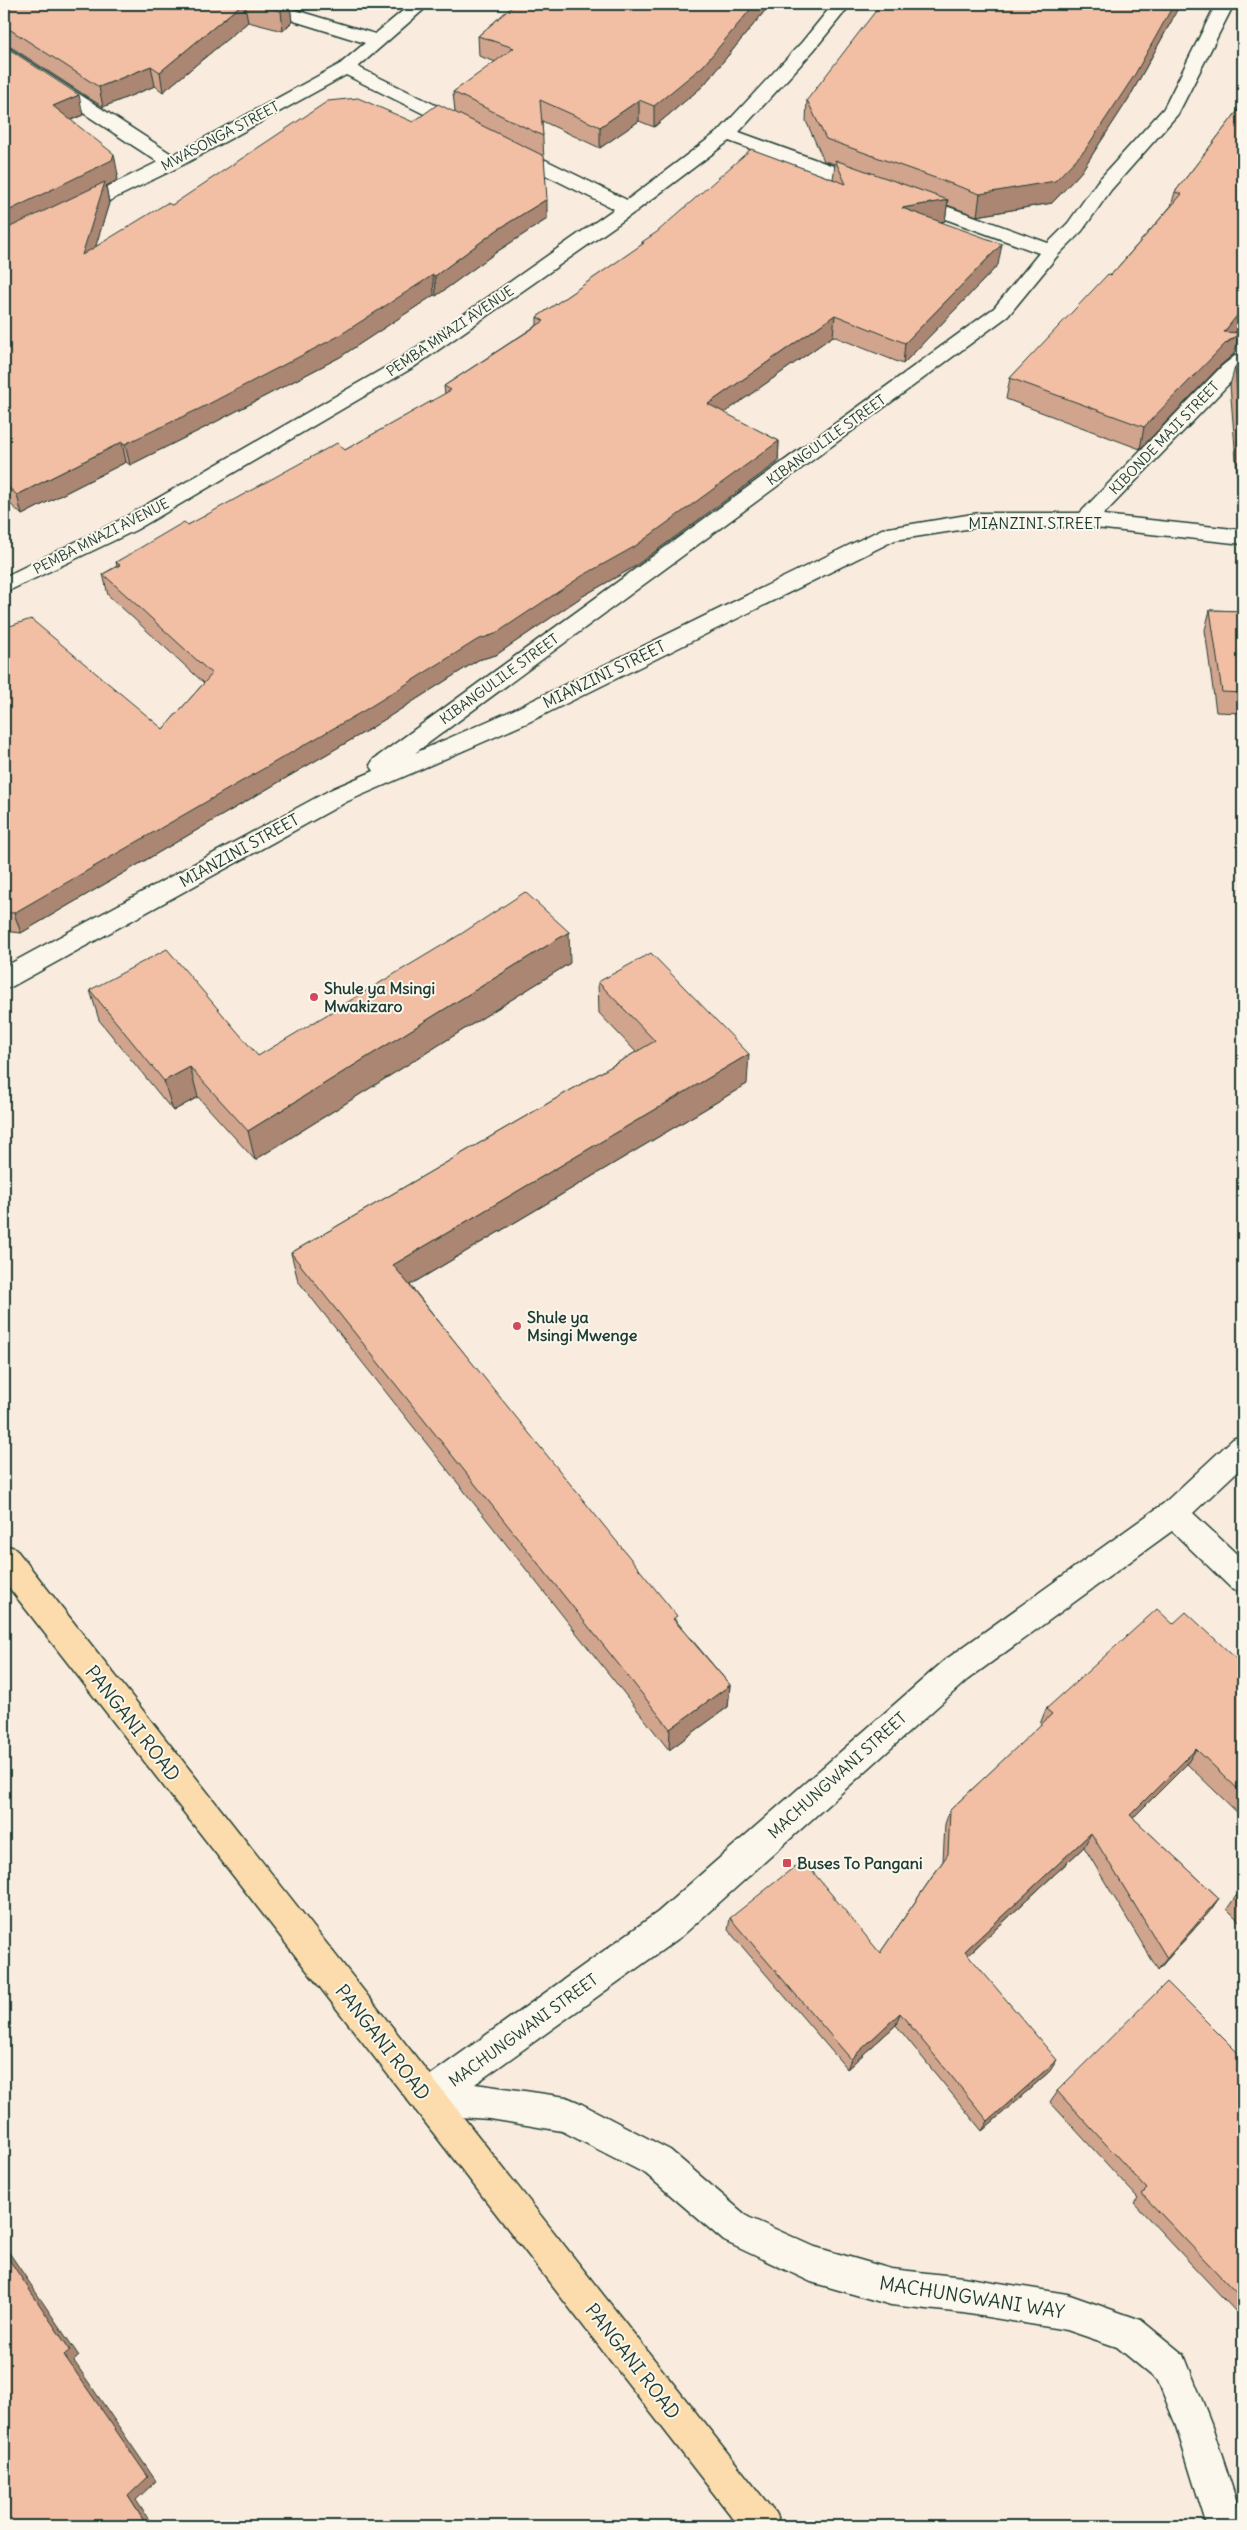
<svg xmlns="http://www.w3.org/2000/svg" width="1247" height="2530" font-family="Delius,sans-serif">
	<rect width="100%" height="100%" fill="#f9ecde"/>
	<filter id="ink" filterUnits="userSpaceOnUse"><feTurbulence type="fractalNoise" baseFrequency=".02" numOctaves="2"/><feDisplacementMap in="SourceGraphic" scale="10" xChannelSelector="R" yChannelSelector="G"/><feConvolveMatrix kernelMatrix="1 2 1 2 8 2 1 2 1" color-interpolation-filters="sRGB"/></filter>
	<g filter="url(#ink)">
		<g fill="none" stroke-linecap="round" stroke-linejoin="round">
			<defs>
				<g id="minor">
					<path d="M249 4H275L375 34 411 4H430L358 67 470 122 472 126 470 130H456L346 75 179 167 82 214H68L65 210 68 206 158 162 4 61V48L10 49 173 155 340 64 365 43 252 8Z"/>
					<path d="M833 4H851L814 50 739 132 875 181 877 185 875 189H861L729 141 635 212 414 367 136 530 4 593V577L120 520 400 359 614 209 503 154 501 150 503 146H517L627 200 720 130 802 42Z"/>
					<path d="M1216 4H1234L1178 114 1111 190 1082 231 1058 255 1008 316 415 753 513 710 882 529 979 513H1080L1222 366 1236 355 1243 353V369L1103 515 1243 530V544L1086 527H979L895 540 529 722 348 801 13 986 4 989V967L332 789 374 771 370 765 374 759 994 308 1039 253 904 204 901 200 904 196H918L1048 243 1068 223 1097 182 1164 108Z"/>
					<path d="M1243 1435V1466L1193 1513 1243 1560V1593L1232 1589 1172 1531 967 1680 682 1936 475 2084 566 2097 578 2102 670 2150 748 2217 815 2247 891 2269 963 2277 1067 2294 1141 2320 1184 2355 1211 2423 1243 2521V2526H1207L1175 2423 1158 2381 1117 2347 1067 2330 963 2313 891 2305 811 2282 724 2241 646 2174 562 2131 490 2119 427 2115 415 2110 410 2098 415 2086 658 1912 945 1660 1163 1504 1233 1439Z"/>
				</g>
				<path id="major" d="M4 1545 15 1548 775 2513 781 2526H739L4 1581Z"/>
			</defs>
			<use href="#minor" stroke="#1f3d34" stroke-width="3"/>
			<use href="#major" stroke="#1f3d34" stroke-width="3"/>
			<use href="#minor" fill="#fbf7ec" fill-rule="evenodd"/>
			<use href="#major" fill="#fcdcac" fill-rule="evenodd"/>
		</g>
		<g fill="#d1a48d" stroke="#1f3d34">
			<path d="M4 4H312L304 11 290 7 292 22 283 31 248 22 163 92 155 86 103 107 11 47H5L83 115 71 120 118 175 116 181 106 186 109 203 95 247 172 205 413 122 455 112 453 92 496 62 479 56 478 36 515 4H768V7L703 86 654 127 639 121 600 148 542 121 547 219 498 251 436 296 434 295 340 357 204 428 130 465 126 462 22 515 4 498Z"/>
			<path d="M1172 20 1129 98 1081 172 1052 203 977 216 947 205 945 221 941 222 998 265 903 364 833 336 724 413 779 441 778 462 634 567 583 596 496 655 478 660 368 730 21 933 4 931V628L163 729 204 683 108 595 103 574 117 566 116 562 188 525 345 450 445 394 444 386 537 325V317L642 245V242L833 179 835 164 824 161 806 121 807 100Z"/>
			<path d="M1243 104 1235 332 1240 333 1234 354 1221 365 1140 449 1006 399 1010 378 1111 275 1171 206 1175 192Z"/>
			<path d="M1243 358V498H1239L1230 385 1235 367Z"/>
			<path d="M1242 603H1243V713L1216 712 1205 630 1210 610 1239 611Z"/>
			<path d="M570 963 255 1160 198 1097 173 1111 99 1020 90 990 258 1056Z"/>
			<path d="M598 982 747 1084 410 1285 677 1622 730 1685 728 1707 669 1750 298 1281 291 1253 636 1052 599 1013Z"/>
			<path d="M1173 1624 1243 1665V1818L1187 1764 1133 1818 1219 1898 1210 1911 1158 1970 1084 1847 968 1955 1050 2071 982 2131 896 2025 847 2069 728 1930 730 1918 880 1953 943 1861 945 1824 950 1810 1041 1725 1040 1724 1046 1709Z"/>
			<path d="M1243 1889V1925L1227 1909 1236 1896Z"/>
			<path d="M1241 2077 1243 2079V2310L1238 2314 1134 2203 1138 2198 1050 2102 1057 2091Z"/>
		</g>
		<g fill="#aa8673" stroke="#1f3d34">
			<path d="M242 4H245L248 22 163 92 160 72Z"/>
			<path d="M288 4H290L292 22 283 31 281 11Z"/>
			<path d="M304 4H312L304 11Z"/>
			<path d="M755 4H768V7L703 86 654 127V106Z"/>
			<path d="M1174 4H1180L1172 20 1129 98 1081 172 1052 203 977 216 980 194Z"/>
			<path d="M151 66 155 86 103 107 99 87Z"/>
			<path d="M79 95 83 115 57 126 53 106Z"/>
			<path d="M639 100V121L600 148V127Z"/>
			<path d="M114 154 118 175 116 181 106 186 109 203 87 275 4 236V213Z"/>
			<path d="M547 199V219L498 251 436 296 435 276 497 230Z"/>
			<path d="M948 200 945 221 900 229 902 208Z"/>
			<path d="M1002 244 998 265 903 364 905 343Z"/>
			<path d="M433 275 434 295 340 357 204 428 130 465 125 444Z"/>
			<path d="M1243 308V322L1227 343 1240 333 1234 354 1221 365 1140 449 1144 427 1224 332Z"/>
			<path d="M835 315 833 336 707 425 708 404Z"/>
			<path d="M779 441 778 462 634 567 583 596 496 655 478 660 368 730 21 933 14 913Z"/>
			<path d="M122 442 126 462 22 515 17 495Z"/>
			<path d="M569 932 570 963 255 1160 248 1131Z"/>
			<path d="M749 1054 747 1084 398 1292 393 1265Z"/>
			<path d="M190 1067 198 1097 173 1111 164 1081Z"/>
			<path d="M730 1685 728 1707 669 1750 670 1729Z"/>
			<path d="M1196 1749 1187 1764 1122 1829 1130 1815Z"/>
			<path d="M1091 1833 1084 1847 959 1963 965 1951Z"/>
			<path d="M1219 1898 1210 1911 1158 1970 1167 1958Z"/>
			<path d="M900 2013 896 2025 847 2069 851 2059Z"/>
			<path d="M1057 2060 1050 2071 982 2131 988 2121Z"/>
			<path d="M4 2245 79 2356 74 2361 156 2481 136 2500 153 2526H147L128 2496 64 2355 4 2252Z"/>
		</g>
		<g fill="#f3bfa4" stroke="#1f3d34">
			<path d="M4 4H242L160 72 151 66 99 87 6 27H4Z"/>
			<path d="M254 4H288L281 11Z"/>
			<path d="M515 4H755L703 66 654 106 639 100 600 127 540 100 543 136 453 92 514 48 478 36Z"/>
			<path d="M881 4H1174L1134 76 1085 150 1055 181 980 194 826 139 807 100Z"/>
			<path d="M4 46 79 95 53 106 114 154 112 160 4 213Z"/>
			<path d="M358 98 413 122 438 104 544 156 547 199 497 230 435 276 433 275 337 337 201 408 125 444 122 442 17 495 4 483V230L105 182 82 255 167 203 172 205 328 101Z"/>
			<path d="M1243 104V308L1224 332 1240 333 1226 343 1144 427 1010 378 1108 274 1111 275 1182 194 1175 192Z"/>
			<path d="M751 149 846 184 835 160 948 200 902 208 1002 244 905 343 835 315 708 404 779 441 634 547 582 576 495 634 477 640 365 710 14 913 4 912V628L31 619 163 729 212 674 103 574 120 565 116 562 184 522 188 525 337 443 345 450 451 390 444 386 544 321 537 317 644 243 642 242 657 232Z"/>
			<path d="M1243 358V470L1235 367Z"/>
			<path d="M1242 603H1243V693L1222 692 1210 610 1243 611Z"/>
			<path d="M525 892 569 932 248 1131 190 1067 164 1081 90 990 167 949 258 1056 461 934Z"/>
			<path d="M651 953 749 1054 393 1265 677 1616 673 1619 730 1685 670 1729 291 1253 655 1041 598 982Z"/>
			<path d="M1157 1609 1173 1624 1186 1612 1243 1665V1794L1196 1749 1130 1815 1219 1898 1167 1958 1091 1833 965 1951 1057 2060 988 2121 900 2013 851 2059 730 1918 803 1860 880 1953 948 1854 950 1810 1052 1714 1046 1709Z"/>
			<path d="M1243 1889V1903L1236 1896Z"/>
			<path d="M1167 1982 1243 2058V2075L1241 2077 1243 2079V2300L1142 2194 1147 2189 1057 2091Z"/>
			<path d="M4 2252 70 2350 64 2355 148 2477 128 2496 147 2526H4Z"/>
		</g>
	</g>
	<g fill="#d1495b" stroke="#fbf7ec" stroke-width="2">
		<circle cx="314" cy="997" r="5"/>
		<circle cx="517" cy="1326" r="5"/>
		<rect x="782" y="1858" width="10" height="10" rx="2.5"/>
	</g>
	<g text-anchor="middle" stroke-width="4" stroke-linejoin="round" paint-order="stroke">
		<g font-size="14" fill="#1f3d34" stroke="#fbf7ec">
			<text transform="translate(220 136) rotate(-28)" y="5">MWASONGA STREET</text>
			<text transform="translate(450 331) rotate(-34)" y="5">PEMBA MNAZI AVENUE</text>
			<text transform="translate(1164 438) rotate(-46)" y="5">KIBONDE MAJI STREET</text>
			<text transform="translate(826 440) rotate(-36)" y="5">KIBANGULILE STREET</text>
			<text transform="translate(101 536) rotate(-27)" y="5">PEMBA MNAZI AVENUE</text>
			<text transform="translate(499 679) rotate(-36)" y="5">KIBANGULILE STREET</text>
		</g>
		<g font-size="16" fill="#1f3d34" stroke="#fbf7ec">
			<text x="1035" y="529">MIANZINI STREET</text>
			<text transform="translate(604 674) rotate(-26)" y="6">MIANZINI STREET</text>
			<text transform="translate(239 850) rotate(-29)" y="6">MIANZINI STREET</text>
			<text transform="translate(837 1775) rotate(-42)" y="6">MACHUNGWANI STREET</text>
			<text transform="translate(523 2030) rotate(-36)" y="6">MACHUNGWANI STREET</text>
		</g>
		<g font-size="16" font-weight="bold" fill="#1f3d34" stroke="#fbf7ec" text-anchor="start">
			<text x="324" y="994">Shule ya Msingi<tspan x="324" dy="18">Mwakizaro</tspan></text>
			<text x="527" y="1323">Shule ya<tspan x="527" dy="18">Msingi Mwenge</tspan></text>
			<text x="797" y="1869">Buses To Pangani</text>
		</g>
		<g font-size="19" fill="#1f3d34" stroke="#fbf7ec">
			<text transform="translate(133 1723) rotate(52)" y="7">PANGANI ROAD</text>
			<text transform="translate(383 2042) rotate(52)" y="7">PANGANI ROAD</text>
			<text transform="translate(972 2297) rotate(9)" y="7">MACHUNGWANI WAY</text>
			<text transform="translate(633 2361) rotate(52)" y="7">PANGANI ROAD</text>
		</g>
	</g>
	<rect width="1247" height="2530" fill="none" stroke="#fbf7ec" stroke-width="20"/>
	<rect x="10" y="10" width="1227" height="2510" fill="none" stroke="#1f3d34" stroke-width="2" filter="url(#ink)"/>
</svg>
